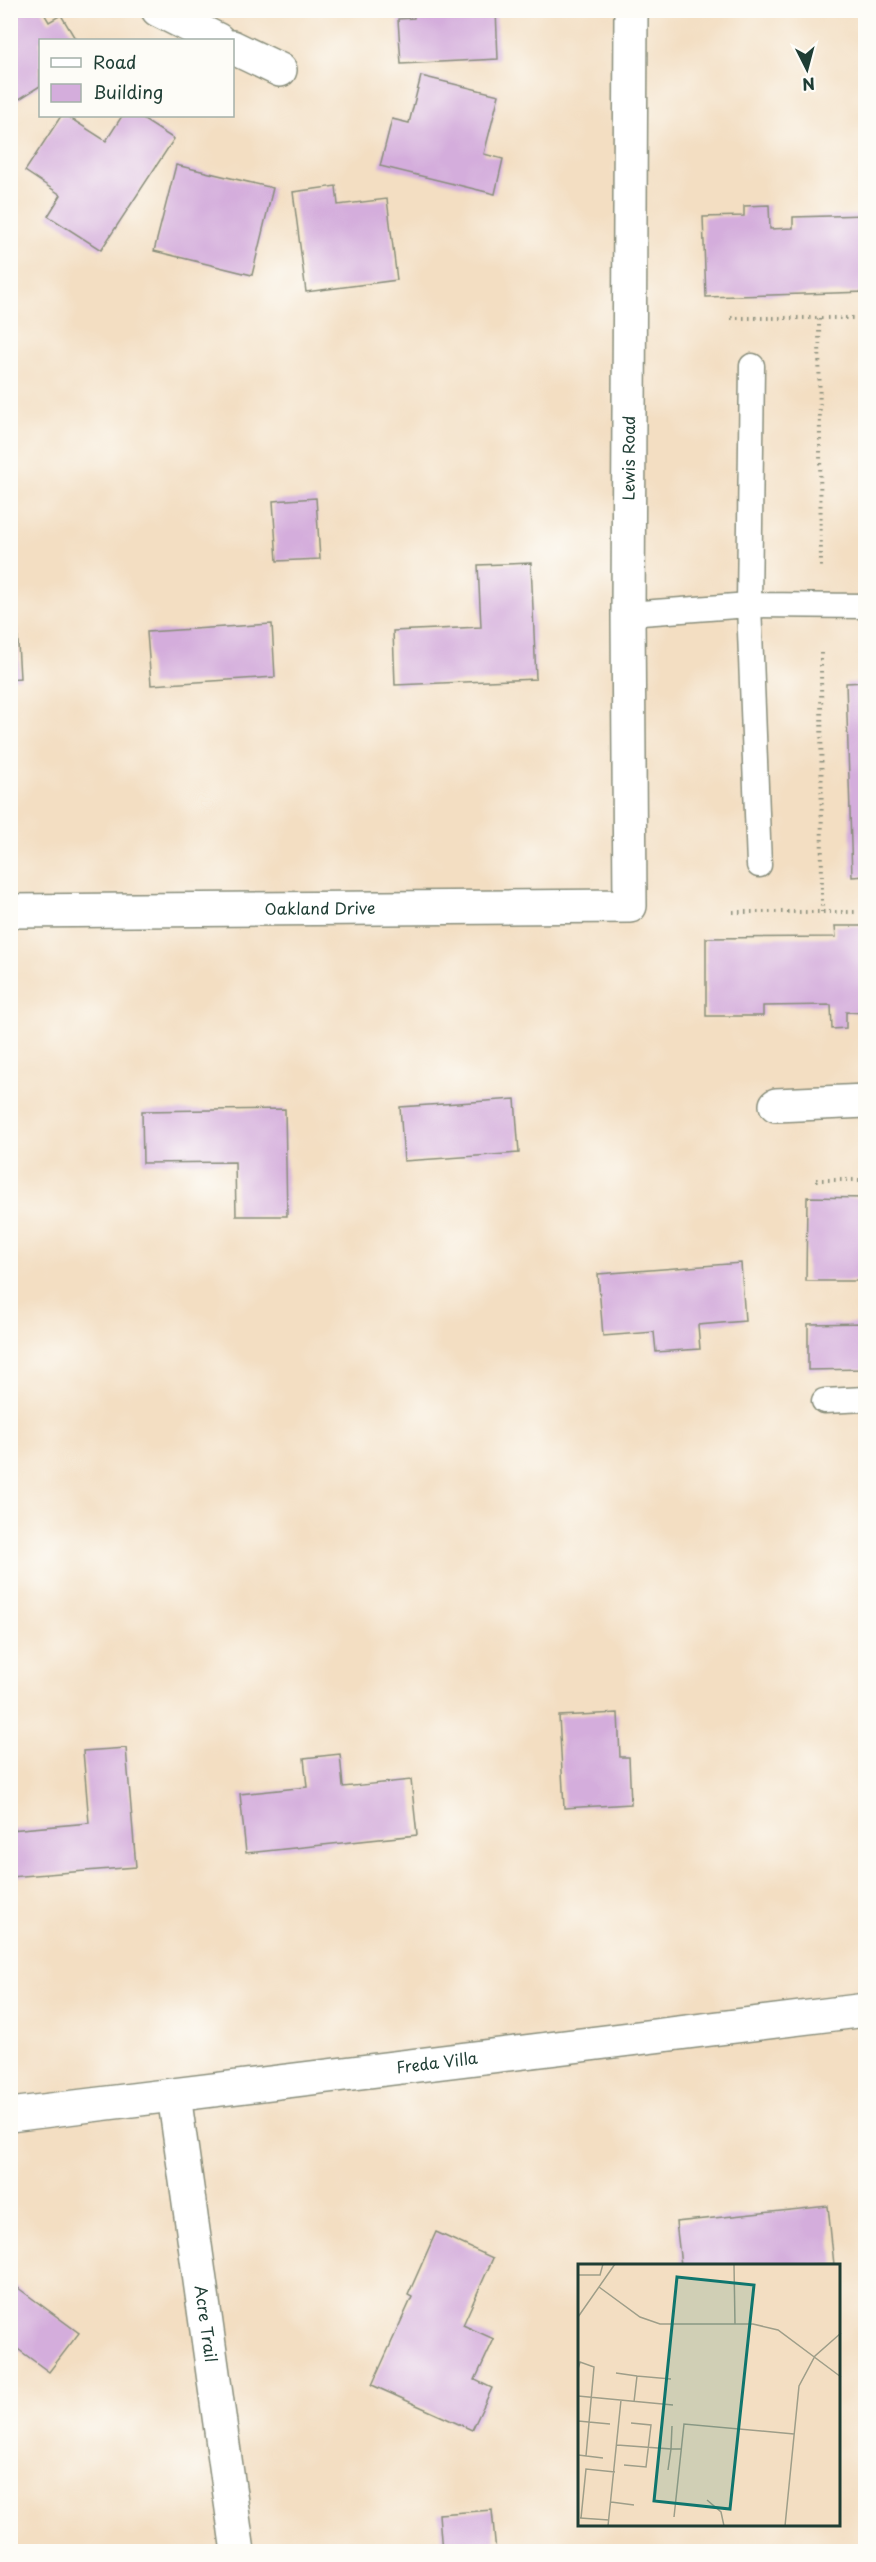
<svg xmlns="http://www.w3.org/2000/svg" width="876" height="2562" font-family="'Playpen Sans',sans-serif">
	<rect width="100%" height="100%" fill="#fdfcf7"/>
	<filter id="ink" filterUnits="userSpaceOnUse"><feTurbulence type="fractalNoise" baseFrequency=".0167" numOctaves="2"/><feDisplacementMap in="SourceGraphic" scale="12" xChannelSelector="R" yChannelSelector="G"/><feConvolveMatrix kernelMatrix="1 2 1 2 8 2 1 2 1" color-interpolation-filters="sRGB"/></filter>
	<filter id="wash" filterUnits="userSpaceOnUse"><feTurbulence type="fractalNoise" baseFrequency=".008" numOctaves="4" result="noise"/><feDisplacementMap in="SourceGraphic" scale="24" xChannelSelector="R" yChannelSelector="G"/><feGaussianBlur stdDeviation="1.35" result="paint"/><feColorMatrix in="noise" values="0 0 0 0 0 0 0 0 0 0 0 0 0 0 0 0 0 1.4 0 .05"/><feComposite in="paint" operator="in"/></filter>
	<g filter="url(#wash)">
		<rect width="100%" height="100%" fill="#f3dec2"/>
		<g id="blocks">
			<g fill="#d4addc">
				<path d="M10 10H42L49 22 61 15 76 40H40V86L10 105Z"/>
				<path d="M414 10H496L498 59 401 64 398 19 414 18Z"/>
				<path d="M421 76 499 95 484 154 503 159 495 194 380 166 392 119 409 123Z"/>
				<path d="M61 116H67L106 141 122 116H138L174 139 101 250 48 216 61 195 25 171Z"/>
				<path d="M176 165 273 188 252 275 154 251Z"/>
				<path d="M336 186 338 205 387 199 397 280 306 292 293 192Z"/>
				<path d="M769 205 770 229 793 228V217L866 215V292L706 297 703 217 744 216V206Z"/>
				<path d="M316 498 320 559 277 561 273 501Z"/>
				<path d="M531 563 536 679 395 685 393 631 481 627 478 565Z"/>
				<path d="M272 624 275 677 151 685 147 632Z"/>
				<path d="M17 626 20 678 10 679V627Z"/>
				<path d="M866 682V876L852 877 846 683Z"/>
				<path d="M835 926H866V1013L846 1012V1028L832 1029 831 1005 763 1006V1016H706V938L836 937Z"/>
				<path d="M515 1099 519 1153 404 1161 400 1107Z"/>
				<path d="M285 1109 287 1216H236L235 1162 143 1163 142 1111Z"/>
				<path d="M807 1197 866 1198V1281H806Z"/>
				<path d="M741 1263 745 1321 698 1325 700 1349 656 1352 654 1332 603 1336 598 1274Z"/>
				<path d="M866 1323V1369L808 1370V1324Z"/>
				<path d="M618 1713 620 1757H629L631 1804 564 1808 559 1716Z"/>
				<path d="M126 1748 136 1867 10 1877V1830L89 1823 83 1751Z"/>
				<path d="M340 1754 343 1787 411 1780 417 1835 246 1853 240 1794 307 1787 304 1758Z"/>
				<path d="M828 2206 834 2265H681L676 2222Z"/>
				<path d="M436 2232 493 2258 463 2325 494 2339 475 2380 492 2388 472 2430 372 2385 412 2297 408 2295Z"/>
				<path d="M10 2282 79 2333 49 2372 15 2347 10 2353Z"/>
				<path d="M492 2510 496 2552H442L439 2514Z"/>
			</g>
		</g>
	</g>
	<g filter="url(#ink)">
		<use href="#blocks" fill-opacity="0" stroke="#898e7b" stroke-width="1.5"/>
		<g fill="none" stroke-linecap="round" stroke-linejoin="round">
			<defs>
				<g id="service">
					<path d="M752 366 749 605 866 606"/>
					<path d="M628 614 749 605 759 865"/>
					<path d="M824 1401 866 1399"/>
				</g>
				<g id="minor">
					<path d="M158 10 218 40"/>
					<path d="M232 47 280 70"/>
					<path id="s1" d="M10 911 630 906 628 614 631 10"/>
					<path d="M776 1105 866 1101"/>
					<path id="s2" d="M174 2095 238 2552"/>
					<path id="s3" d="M10 2115 866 2010"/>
				</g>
			</defs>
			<use href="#service" stroke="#898e7b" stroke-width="27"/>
			<use href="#minor" stroke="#898e7b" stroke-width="36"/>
			<g stroke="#898e7b" stroke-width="4" stroke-dasharray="1.5 4.5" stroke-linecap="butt">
				<path d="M731 318H859"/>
				<path d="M819 319 821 569"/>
				<path d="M821 653 822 912"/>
				<path d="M733 912H857"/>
				<path d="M816 1180H866"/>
			</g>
			<use href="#service" stroke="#fff" stroke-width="24"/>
			<use href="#minor" stroke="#fff" stroke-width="33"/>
		</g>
	</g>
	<g text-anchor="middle" stroke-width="4.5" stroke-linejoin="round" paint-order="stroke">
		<g font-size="16" fill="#1f3d34" stroke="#fdfcf7">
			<text dy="6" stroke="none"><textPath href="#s1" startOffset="1068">Lewis Road</textPath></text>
			<text dy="6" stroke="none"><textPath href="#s1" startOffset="310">Oakland Drive</textPath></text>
			<text dy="6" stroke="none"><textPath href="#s3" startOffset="430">Freda Villa</textPath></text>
			<text dy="6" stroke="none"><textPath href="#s2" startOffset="231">Acre Trail</textPath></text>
		</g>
	</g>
	<g transform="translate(578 2264)">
		<rect width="262" height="262" fill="#f3dec2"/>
		<path fill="none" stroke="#9e9e89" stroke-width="1.5" d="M156 0 157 60M0 11H22L25 0M21 23 62 53 82 60H175L200 66 263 113M0 53 37 0M0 105 2 98 16 103 8 192M38 109 59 112M0 132 95 141M56 138 59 112 93 115M0 157 32 160M94 162 93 185H103M39 181 93 185 90 206M0 191 25 194M46 201 68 203 73 161 53 159M129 236 143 248 146 262M33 238 56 241M96 253 106 160 216 170M2 254 31 256M3 254 8 205 37 208M30 262 43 136M207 262 221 122 237 92 263 69"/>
		<path fill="#0f766e" fill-opacity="0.15" stroke="#0f766e" stroke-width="3" d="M99 13 176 21 152 245 76 237Z"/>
		<rect width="262" height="262" fill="none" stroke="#1f3d34" stroke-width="3"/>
	</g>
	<rect width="876" height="2562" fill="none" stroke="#fdfcf7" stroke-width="36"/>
	<rect x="39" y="39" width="195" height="78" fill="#fdfcf7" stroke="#a4b0a9" stroke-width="1.5"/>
	<rect x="51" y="58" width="30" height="9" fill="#ffffff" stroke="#a4b0a9" stroke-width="1.5"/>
	<text x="93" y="69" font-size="18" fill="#1f3d34">Road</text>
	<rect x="51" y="84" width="30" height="18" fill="#d4addc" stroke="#a4b0a9" stroke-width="1.5"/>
	<text x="93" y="99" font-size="18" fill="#1f3d34">Building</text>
	<g transform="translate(807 69) rotate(174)" stroke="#fdfcf7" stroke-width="4.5" paint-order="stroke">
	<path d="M0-4.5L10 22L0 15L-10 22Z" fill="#1f3d34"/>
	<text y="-9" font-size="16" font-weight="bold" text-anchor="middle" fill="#1f3d34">N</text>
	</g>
</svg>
